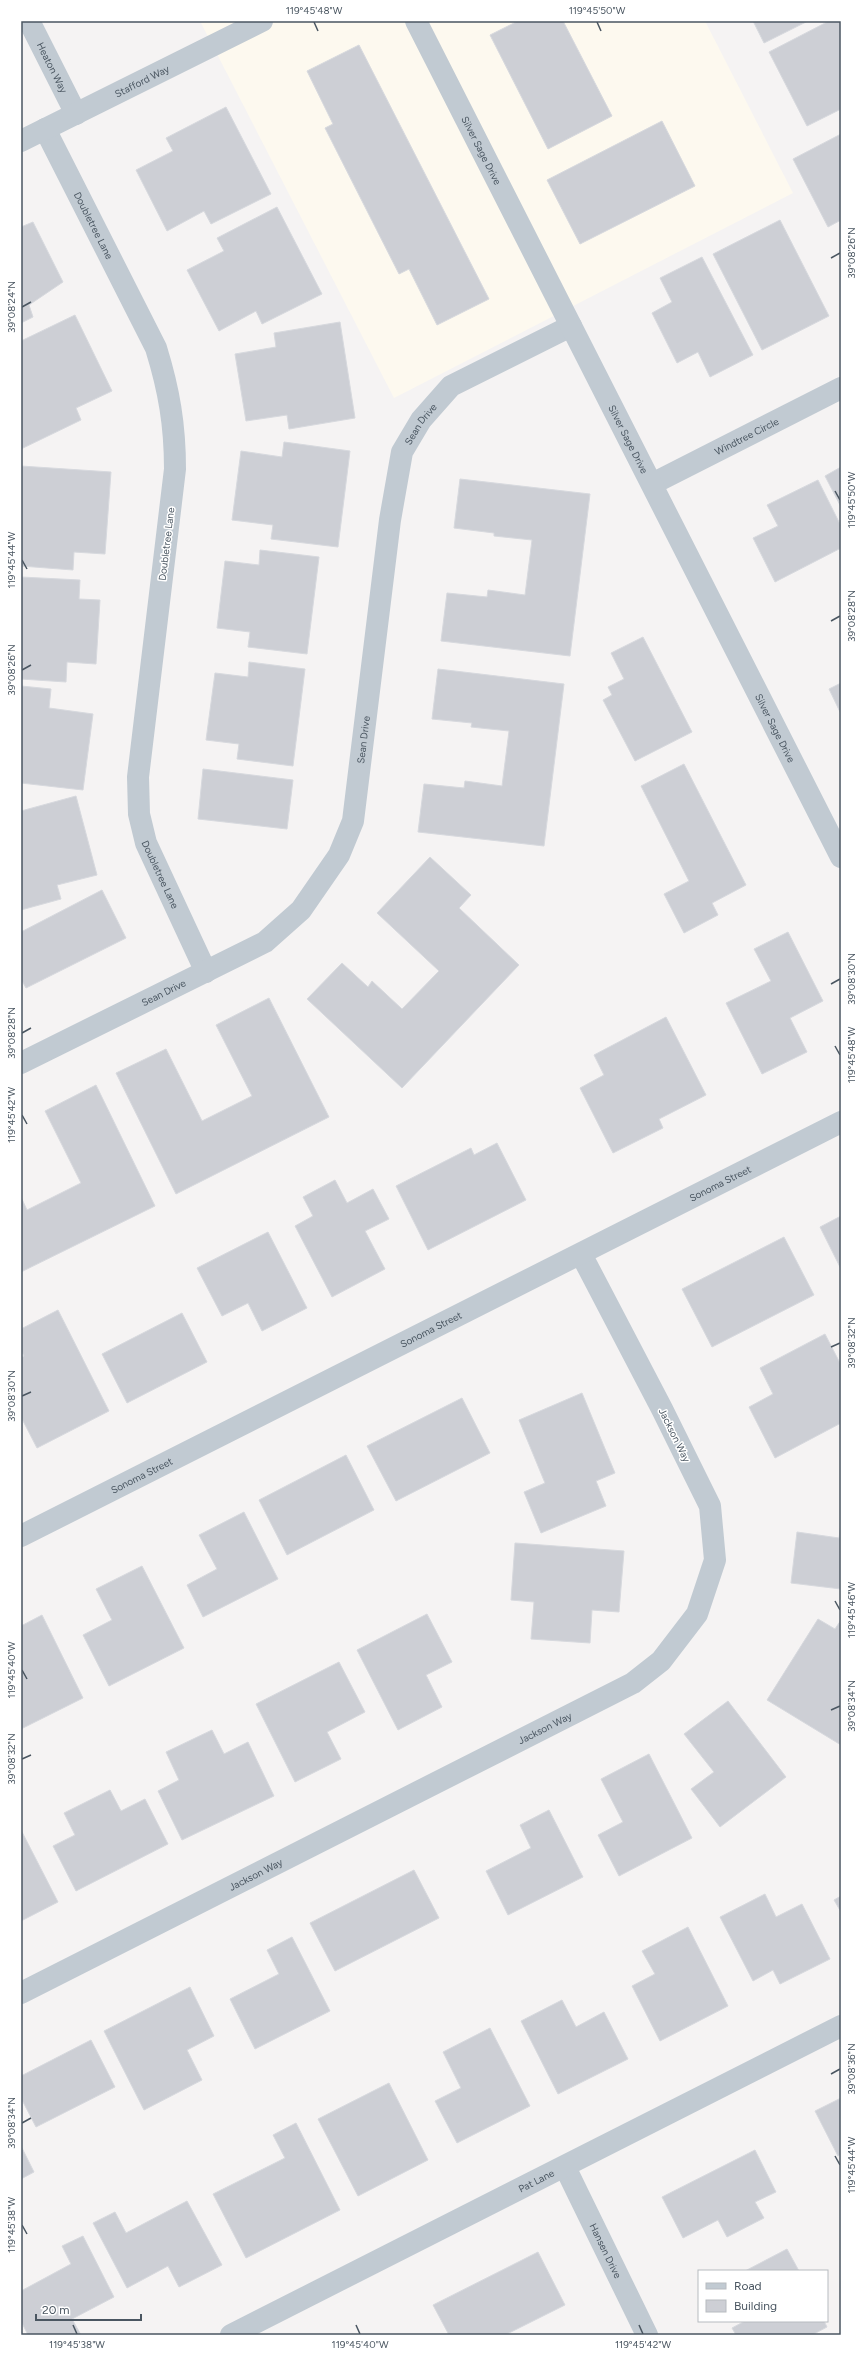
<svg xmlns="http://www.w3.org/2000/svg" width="862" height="2356" font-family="Figtree,sans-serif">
	<rect width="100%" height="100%" fill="#f5f3f3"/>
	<path fill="#fdf9ef" d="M200 21H705L793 193 394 398Z"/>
	<g fill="#cdcfd5" stroke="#d7d9de">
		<path d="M518 21H563L612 116 548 149 490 35Z"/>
		<path d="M753 21H808L764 43Z"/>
		<path d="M829 21H841V109L807 126 769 52Z"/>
		<path d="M359 45 489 299 437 325 409 269 399 274 325 128 333 124 307 71Z"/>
		<path d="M226 107 271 194 211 224 204 211 167 231 136 170 173 151 166 138Z"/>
		<path d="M662 121 695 186 580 244 547 180Z"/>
		<path d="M841 134V220L828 227 793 159Z"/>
		<path d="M277 207 322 294 262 324 256 311 219 331 187 270 224 251 217 238Z"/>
		<path d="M780 220 829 316 762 350 713 254Z"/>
		<path d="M33 222 63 282 29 305 33 317 21 323V227Z"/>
		<path d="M702 257 753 355 710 377 698 352 677 363 652 313 672 302 660 278Z"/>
		<path d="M75 315 112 391 76 408 81 420 21 449V341Z"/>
		<path d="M340 322 355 418 289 429 287 415 246 421 235 354 276 347 274 333Z"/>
		<path d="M284 442 350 451 338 547 271 539 273 525 232 520 241 451 282 457Z"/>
		<path d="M21 466 111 472 105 554 74 552 73 570 21 566Z"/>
		<path d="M841 467V507L825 476Z"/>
		<path d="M460 479 590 494 570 656 441 641 447 593 487 597 488 590 525 595 532 540 494 536V533L454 528Z"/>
		<path d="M818 480 841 526V548L775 582 753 538 778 526 767 505Z"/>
		<path d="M260 550 319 557 307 654 248 647 250 632 217 628 225 561 259 565Z"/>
		<path d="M21 577 80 580 79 599 100 600 96 664 67 662 66 682 21 679Z"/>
		<path d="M643 637 692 732 635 761 603 700 612 695 608 687 624 679 611 653Z"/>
		<path d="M249 662 305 669 293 766 237 759 239 744 206 740 215 673 248 677Z"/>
		<path d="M438 669 564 684 544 846 418 832 424 784 464 788 465 781 502 786 509 731 471 727 472 723 432 719Z"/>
		<path d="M841 683V714L829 689Z"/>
		<path d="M21 686 51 689 49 708 93 714 83 790 21 783Z"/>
		<path d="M684 764 746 885 712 903 718 915 684 933 664 894 689 881 641 786Z"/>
		<path d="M203 769 293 780 287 829 198 819Z"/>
		<path d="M76 796 97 875 57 885 61 899 21 910V811Z"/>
		<path d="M430 857 471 895 459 908 519 965 402 1088 307 999 342 963 368 987 372 981 402 1009 439 971 377 913Z"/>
		<path d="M102 890 126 938 26 988 21 979V932Z"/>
		<path d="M788 932 823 1001 790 1018 807 1052 762 1074 726 1003 771 981 754 949Z"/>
		<path d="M269 998 329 1117 176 1194 116 1073 166 1049 202 1121 252 1096 216 1025Z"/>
		<path d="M666 1017 706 1095 659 1119 663 1128 613 1153 580 1088 604 1075 594 1055Z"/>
		<path d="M96 1085 155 1206 21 1272V1197L27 1210 81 1183 45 1111Z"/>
		<path d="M497 1143 526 1200 428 1250 396 1186 471 1148 474 1155Z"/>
		<path d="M335 1180 347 1203 373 1189 389 1219 365 1231 385 1269 332 1297 295 1226 313 1216 303 1197Z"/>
		<path d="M841 1216V1269L820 1227Z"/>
		<path d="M268 1232 307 1308 262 1331 248 1303 222 1316 197 1268Z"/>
		<path d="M784 1237 814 1295 712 1347 682 1289Z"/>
		<path d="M58 1310 109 1411 37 1448 21 1417V1358L24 1356 21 1350V1329Z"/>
		<path d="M182 1313 207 1362 127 1403 102 1354Z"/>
		<path d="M825 1334 841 1365V1423L775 1458 749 1407 773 1394 760 1368Z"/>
		<path d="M582 1393 615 1473 596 1481 606 1506 541 1533 524 1492 545 1483 519 1420Z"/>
		<path d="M462 1398 490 1453 396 1501 367 1446Z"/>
		<path d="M346 1455 374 1510 287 1555 259 1500Z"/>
		<path d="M244 1512 278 1579 203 1617 187 1585 217 1569 199 1535Z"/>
		<path d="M841 1524V1589L791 1583 797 1532 839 1538Z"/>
		<path d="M515 1543 624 1551 619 1612 592 1610 590 1643 531 1639 534 1602 511 1600Z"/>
		<path d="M142 1566 184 1648 109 1686 83 1635 112 1620 96 1589Z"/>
		<path d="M427 1614 452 1662 426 1675 442 1707 398 1730 357 1650Z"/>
		<path d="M42 1615 83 1698 21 1729V1626Z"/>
		<path d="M818 1619 835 1629 841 1620V1745L767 1700Z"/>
		<path d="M339 1662 365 1712 327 1732 341 1759 295 1782 256 1704Z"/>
		<path d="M728 1701 786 1777 720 1827 691 1789 714 1772 684 1734Z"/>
		<path d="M212 1730 224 1754 248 1742 274 1796 182 1840 158 1791 179 1780 166 1752Z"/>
		<path d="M649 1754 692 1838 619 1876 598 1835 623 1822 601 1779Z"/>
		<path d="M110 1790 121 1811 145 1799 168 1844 76 1891 53 1846 75 1835 64 1813Z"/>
		<path d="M549 1810 583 1877 508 1915 486 1871 531 1848 520 1825Z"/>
		<path d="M21 1830 58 1902 21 1921Z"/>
		<path d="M414 1870 439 1918 335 1971 310 1923Z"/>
		<path d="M765 1894 776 1917 802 1904 830 1959 780 1984 773 1970 753 1981 720 1917Z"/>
		<path d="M841 1896V1912L834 1900Z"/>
		<path d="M688 1927 728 2006 660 2041 632 1986 655 1974 642 1951Z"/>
		<path d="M292 1937 330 2011 255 2049 230 1999 279 1974 267 1950Z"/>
		<path d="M190 1987 214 2036 187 2050 202 2080 144 2110 104 2031Z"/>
		<path d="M562 2000 576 2027 604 2012 628 2059 558 2094 521 2021Z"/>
		<path d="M490 2028 530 2106 457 2143 435 2101 461 2088 443 2052Z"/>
		<path d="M91 2040 115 2087 36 2127 21 2098V2076Z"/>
		<path d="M389 2083 428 2160 358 2196 318 2119Z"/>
		<path d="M841 2098V2154L838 2156 815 2111Z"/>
		<path d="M296 2123 340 2210 246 2258 213 2194 285 2158 273 2135Z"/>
		<path d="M21 2146 34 2172 21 2179Z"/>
		<path d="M755 2150 776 2192 755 2202 764 2218 727 2237 718 2220 683 2238 662 2197Z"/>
		<path d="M187 2201 222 2265 179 2287 168 2266 127 2288 93 2223 115 2212 126 2233Z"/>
		<path d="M83 2236 114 2297 72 2319 81 2335H28L21 2321V2291L71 2264 62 2246Z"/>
		<path d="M787 2249 799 2271H745Z"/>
		<path d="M538 2252 565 2305 505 2335H449L433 2305Z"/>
		<path d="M745 2321H824L827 2327 812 2335H736L732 2328Z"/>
	</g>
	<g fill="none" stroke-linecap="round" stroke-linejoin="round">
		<g stroke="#c1cad2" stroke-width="22">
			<path id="s1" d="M29 21 76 114"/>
			<path id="s2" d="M45 129 156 348C169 390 175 425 175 469L138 777 139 814 146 843 206 972"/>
			<path id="s3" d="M21 141 262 21"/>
			<path id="s4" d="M652 484 841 388"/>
			<path id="s5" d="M21 1063 265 942 301 910 339 855 353 821 390 520 402 452 421 420 451 386 571 326"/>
			<path id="s6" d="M21 1993 633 1683 661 1661 697 1614 715 1560 710 1506 662 1409 581 1254"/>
			<path id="s7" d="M565 2167 647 2335"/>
			<path id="s8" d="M231 2335 841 2026"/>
		</g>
		<g stroke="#c1cad2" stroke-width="22">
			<path id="s9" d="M416 21 841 857"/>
			<path id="s10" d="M21 1536 841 1122"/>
		</g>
	</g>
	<path fill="none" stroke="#4a5661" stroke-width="1.5" d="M314 22 318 31M597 22 601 31M831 258 840 253M22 307 31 302M835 491 840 500M22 560 27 569M831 621 840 616M22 670 31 665M831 984 840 979M22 1033 31 1028M835 1046 840 1055M22 1115 27 1124M831 1347 840 1343M22 1396 31 1392M835 1601 840 1610M22 1670 27 1679M831 1710 840 1706M22 1759 31 1755M831 2074 840 2069M22 2123 31 2118M835 2156 840 2165M22 2225 27 2234M73 2325 77 2334M356 2325 360 2334M639 2325 643 2334"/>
	<g text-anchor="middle" stroke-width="3" stroke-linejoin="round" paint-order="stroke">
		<g font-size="10" fill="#4a5661" stroke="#fff">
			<text dy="4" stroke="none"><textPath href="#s1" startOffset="52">Heaton Way</textPath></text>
			<text dy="4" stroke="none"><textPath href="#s3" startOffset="135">Stafford Way</textPath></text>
			<text dy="4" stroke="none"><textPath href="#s9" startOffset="145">Silver Sage Drive</textPath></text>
			<text dy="4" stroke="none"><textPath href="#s2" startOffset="108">Doubletree Lane</textPath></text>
			<text dy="4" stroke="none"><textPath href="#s5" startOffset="830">Sean Drive</textPath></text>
			<text dy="4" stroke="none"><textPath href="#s4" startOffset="106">Windtree Circle</textPath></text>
			<text dy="4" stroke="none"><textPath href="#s9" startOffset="469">Silver Sage Drive</textPath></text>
			<text transform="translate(166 544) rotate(-83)" y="4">Doubletree Lane</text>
			<text dy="4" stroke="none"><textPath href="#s9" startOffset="793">Silver Sage Drive</textPath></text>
			<text dy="4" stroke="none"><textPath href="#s5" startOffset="506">Sean Drive</textPath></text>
			<text dy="4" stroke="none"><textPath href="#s2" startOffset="780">Doubletree Lane</textPath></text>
			<text dy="4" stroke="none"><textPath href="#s5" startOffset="159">Sean Drive</textPath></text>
			<text dy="4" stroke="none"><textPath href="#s10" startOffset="783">Sonoma Street</textPath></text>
			<text dy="4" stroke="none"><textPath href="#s10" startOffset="459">Sonoma Street</textPath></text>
			<text transform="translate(675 1435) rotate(64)" y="4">Jackson Way</text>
			<text dy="4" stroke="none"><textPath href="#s10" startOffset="135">Sonoma Street</textPath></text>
			<text dy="4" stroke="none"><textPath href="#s6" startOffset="587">Jackson Way</textPath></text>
			<text dy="4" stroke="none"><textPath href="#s6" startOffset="263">Jackson Way</textPath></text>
			<text dy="4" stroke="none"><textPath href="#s8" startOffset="342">Pat Lane</textPath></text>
			<text dy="4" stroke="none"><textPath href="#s7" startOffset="93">Hansen Drive</textPath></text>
		</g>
	</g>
	<rect width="862" height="2356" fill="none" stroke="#ffffff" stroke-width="44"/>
	<rect x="698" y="2270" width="130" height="52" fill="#ffffff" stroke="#b7bbc0"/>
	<rect x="706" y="2283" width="20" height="6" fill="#c1cad2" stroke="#b7bbc0"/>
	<text x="734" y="2290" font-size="12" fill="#4a5661">Road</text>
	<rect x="706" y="2300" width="20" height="12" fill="#cdcfd5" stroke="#b7bbc0"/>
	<text x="734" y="2310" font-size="12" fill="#4a5661">Building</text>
	<path d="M36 2314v6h105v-6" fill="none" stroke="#4a5661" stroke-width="2"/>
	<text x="42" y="2314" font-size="12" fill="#4a5661" stroke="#ffffff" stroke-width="3" paint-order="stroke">20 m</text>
	<rect x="22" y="22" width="818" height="2312" fill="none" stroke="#4a5661" stroke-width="1.5"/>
	<g font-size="10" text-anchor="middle" fill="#4a5661">
		<text x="314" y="14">119°45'48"W</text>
		<text x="597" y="14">119°45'50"W</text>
		<text transform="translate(851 253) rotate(-90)" y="4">39°08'26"N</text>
		<text transform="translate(11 307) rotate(-90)" y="4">39°08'24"N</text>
		<text transform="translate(851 500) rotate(-90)" y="4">119°45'50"W</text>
		<text transform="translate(11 560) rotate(-90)" y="4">119°45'44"W</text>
		<text transform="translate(851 616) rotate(-90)" y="4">39°08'28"N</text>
		<text transform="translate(11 670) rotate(-90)" y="4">39°08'26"N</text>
		<text transform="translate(851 979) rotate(-90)" y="4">39°08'30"N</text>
		<text transform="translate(11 1033) rotate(-90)" y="4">39°08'28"N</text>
		<text transform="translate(851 1055) rotate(-90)" y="4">119°45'48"W</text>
		<text transform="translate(11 1115) rotate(-90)" y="4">119°45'42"W</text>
		<text transform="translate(851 1343) rotate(-90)" y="4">39°08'32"N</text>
		<text transform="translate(11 1396) rotate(-90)" y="4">39°08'30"N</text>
		<text transform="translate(851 1610) rotate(-90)" y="4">119°45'46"W</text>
		<text transform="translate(11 1670) rotate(-90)" y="4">119°45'40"W</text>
		<text transform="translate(851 1706) rotate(-90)" y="4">39°08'34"N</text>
		<text transform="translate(11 1759) rotate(-90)" y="4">39°08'32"N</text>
		<text transform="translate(851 2069) rotate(-90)" y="4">39°08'36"N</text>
		<text transform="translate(11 2123) rotate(-90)" y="4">39°08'34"N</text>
		<text transform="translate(851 2165) rotate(-90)" y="4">119°45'44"W</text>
		<text transform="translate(11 2225) rotate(-90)" y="4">119°45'38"W</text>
		<text x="77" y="2348">119°45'38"W</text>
		<text x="360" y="2348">119°45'40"W</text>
		<text x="643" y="2348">119°45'42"W</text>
	</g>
</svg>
